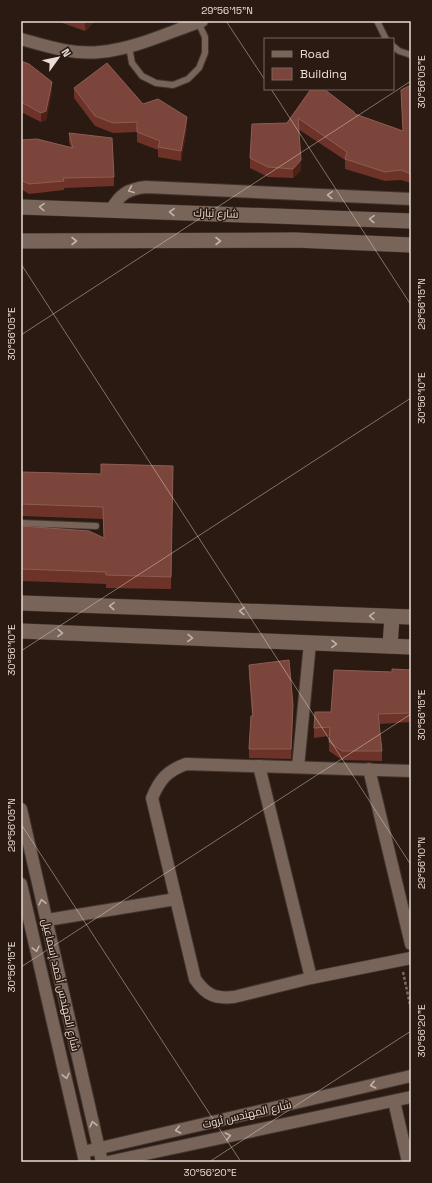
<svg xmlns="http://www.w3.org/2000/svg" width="432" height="1183" font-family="'Space Grotesk',Cairo,sans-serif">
	<rect width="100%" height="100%" fill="#2b1a11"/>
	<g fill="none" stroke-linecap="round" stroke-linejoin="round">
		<defs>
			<g id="service">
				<path d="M377 21 386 39"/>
				<path d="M393 46 399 51 411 55"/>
				<path d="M129 47 132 63 142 76 156 83 173 85 188 79 199 68 205 53V37L198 22"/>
				<path d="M21 523 96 526"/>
			</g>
			<g id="minor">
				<path d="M21 39C46 46 73 55 100 52 135 49 169 32 202 21"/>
				<path d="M111 210C120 194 128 189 146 187L411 199"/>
				<path d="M259 766 311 978"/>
				<path d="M298 767 310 643"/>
				<path d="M369 769 411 944"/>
				<path d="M411 771 186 764C167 771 160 779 152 798L195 979C206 995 215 999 234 997L311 978 411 958"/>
				<path d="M21 809 102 1162"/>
				<path d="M21 884 85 1162"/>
				<path d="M47 920 176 899"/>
				<path d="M394 1101 408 1162"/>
				<path d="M83 1152 411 1076"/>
				<path d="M108 1162 411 1097"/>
			</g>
			<g id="tertiary">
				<path d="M21 207 411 221"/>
				<path d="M21 241 295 240 411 245"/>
				<path d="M21 603 411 617"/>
				<path d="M21 631 411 647"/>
				<path d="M390 646 392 617"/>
			</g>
		</defs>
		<use href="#service" stroke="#413530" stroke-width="8"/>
		<use href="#minor" stroke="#413530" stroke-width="14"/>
		<use href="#tertiary" stroke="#413530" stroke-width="16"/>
		<path stroke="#776860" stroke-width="2.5" stroke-dasharray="3 2" stroke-linecap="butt" d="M403 972 411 1009"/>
		<use href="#service" stroke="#786459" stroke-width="6"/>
		<use href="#minor" stroke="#786459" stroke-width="12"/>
		<use href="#tertiary" stroke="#786459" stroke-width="15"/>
	</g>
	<g fill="#6d3328">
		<path d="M57 21H95L85 31Z"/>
		<path d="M21 61 52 91 46 120 41 122 21 112Z"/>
		<path d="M411 85V183L401 180 385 181 345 169V160L298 129 301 170 293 178 268 177 250 168V158L287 123 311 89 355 114 403 131 401 90Z"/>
		<path d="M74 88 143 104 187 127 181 161 158 157V150L137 142V132L113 133 95 126 74 98Z"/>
		<path d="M69 133 114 177V186L64 188V190L29 194 21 189V140L71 148 69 142Z"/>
		<path d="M101 464 173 466 171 589 106 588V584L21 581V526L104 538 103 519 21 516V472L101 474Z"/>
		<path d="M249 665 293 715 291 759 249 758V749L252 716 249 675Z"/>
		<path d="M411 670V722L379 724 382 751V761L342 760 329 751V736L314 738V728L331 712 392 672Z"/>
	</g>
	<g fill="#4d2117">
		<path d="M86 21H95L85 31V22Z"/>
		<path d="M52 82V91L46 120 41 122V113Z"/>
		<path d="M187 117V127L181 161V151Z"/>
		<path d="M301 160V170L293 178V169Z"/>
		<path d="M293 705V715L291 759V749Z"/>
	</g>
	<g fill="#7b453b" stroke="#8c5d53">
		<path d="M21 61 29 64 52 82 46 111 41 113 21 102Z"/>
		<path d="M107 63 143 104 158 99 187 117 181 151 158 147 160 141 137 132V122L113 123 95 116 74 88Z"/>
		<path d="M411 85V174L401 170 385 172 345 159 347 152 298 118 301 160 293 169 268 167 250 158 252 124 287 123 311 89H324L354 112 355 114 403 131 401 90Z"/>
		<path d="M69 133 112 138 114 177 63 178 64 181 29 184 21 180V140L37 139 73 148Z"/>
		<path d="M101 464 173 466 171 577 106 575V572L21 569V526L89 531 104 538 103 507 21 504V472L101 474Z"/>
		<path d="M289 660 293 705 291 749H249L251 716H253L249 665Z"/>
		<path d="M392 669 411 670V713L378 714 382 751H342L329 742 330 727 314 728 315 712H331L334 670 392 672Z"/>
	</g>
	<defs><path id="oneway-chevron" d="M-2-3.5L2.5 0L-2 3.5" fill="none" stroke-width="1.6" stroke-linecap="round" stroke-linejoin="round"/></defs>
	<g stroke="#c1b3ab">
		<use href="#oneway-chevron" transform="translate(131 190) rotate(158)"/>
		<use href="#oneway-chevron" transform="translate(330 195) rotate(-177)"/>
		<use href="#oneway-chevron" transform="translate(42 207) rotate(-178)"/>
		<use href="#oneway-chevron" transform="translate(172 212) rotate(-178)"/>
		<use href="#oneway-chevron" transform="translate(372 219) rotate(-178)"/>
		<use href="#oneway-chevron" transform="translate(74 241)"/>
		<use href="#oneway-chevron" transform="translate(218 241)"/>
		<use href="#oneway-chevron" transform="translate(112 606) rotate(-178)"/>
		<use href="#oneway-chevron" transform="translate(242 611) rotate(-178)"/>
		<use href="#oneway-chevron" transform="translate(372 616) rotate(-178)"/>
		<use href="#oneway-chevron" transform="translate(60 633) rotate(2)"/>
		<use href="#oneway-chevron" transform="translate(190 638) rotate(2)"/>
		<use href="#oneway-chevron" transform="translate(334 644) rotate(2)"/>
		<use href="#oneway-chevron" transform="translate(42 902) rotate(-103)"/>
		<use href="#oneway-chevron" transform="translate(36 949) rotate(77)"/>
		<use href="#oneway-chevron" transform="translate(66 1076) rotate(77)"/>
		<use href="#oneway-chevron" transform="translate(373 1085) rotate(167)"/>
		<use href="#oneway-chevron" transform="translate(93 1124) rotate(-103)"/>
		<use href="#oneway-chevron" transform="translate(178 1130) rotate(167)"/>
		<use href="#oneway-chevron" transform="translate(228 1136) rotate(-12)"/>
	</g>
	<path fill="none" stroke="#e9ddd7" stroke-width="1" stroke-opacity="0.45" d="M226 21 265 80M271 89 411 305M21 264 411 865M21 335 411 81M21 651 411 398M21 824 241 1162M21 967 411 714M209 1162 411 1031"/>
	<g text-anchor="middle" stroke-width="3" stroke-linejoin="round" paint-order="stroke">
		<g font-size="11" fill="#e9ddd7" stroke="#2b1a11">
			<text transform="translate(216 213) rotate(2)" y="4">شارع تبارك</text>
			<text transform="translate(61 985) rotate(77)" y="4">شارع المهندس أحمد إسماعيل</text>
			<text transform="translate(247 1114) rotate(-13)" y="4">شارع المهندس ثروت</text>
		</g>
	</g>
	<rect width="432" height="1183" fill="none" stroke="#2b1a11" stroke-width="44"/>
	<rect x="264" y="38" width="130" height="52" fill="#2b1a11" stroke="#776860"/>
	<rect x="272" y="51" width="20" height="6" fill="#786459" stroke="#776860"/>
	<text x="300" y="58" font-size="12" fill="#e9ddd7">Road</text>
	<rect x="272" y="68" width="20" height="12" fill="#7b453b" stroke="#776860"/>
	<text x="300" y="78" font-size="12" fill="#e9ddd7">Building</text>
	<g transform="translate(58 58) rotate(57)" stroke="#2b1a11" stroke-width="3" paint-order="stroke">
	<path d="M0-3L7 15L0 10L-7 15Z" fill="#e9ddd7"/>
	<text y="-6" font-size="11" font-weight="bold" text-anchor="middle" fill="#e9ddd7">N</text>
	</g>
	<rect x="22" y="22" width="388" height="1139" fill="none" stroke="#e9ddd7" stroke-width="1.5"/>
	<g font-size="10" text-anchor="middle" fill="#e9ddd7">
		<text x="227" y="14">29°56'15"N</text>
		<text transform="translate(421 82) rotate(-90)" y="4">30°56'05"E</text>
		<text transform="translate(421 304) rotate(-90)" y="4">29°56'15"N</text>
		<text transform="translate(11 334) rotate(-90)" y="4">30°56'05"E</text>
		<text transform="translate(421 398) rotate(-90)" y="4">30°56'10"E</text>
		<text transform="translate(11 650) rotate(-90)" y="4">30°56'10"E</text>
		<text transform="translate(421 715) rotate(-90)" y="4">30°56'15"E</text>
		<text transform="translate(11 825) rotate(-90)" y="4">29°56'05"N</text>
		<text transform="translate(421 863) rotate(-90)" y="4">29°56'10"N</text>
		<text transform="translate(11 967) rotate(-90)" y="4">30°56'15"E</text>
		<text transform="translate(421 1031) rotate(-90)" y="4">30°56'20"E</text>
		<text x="210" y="1176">30°56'20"E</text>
	</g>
</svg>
